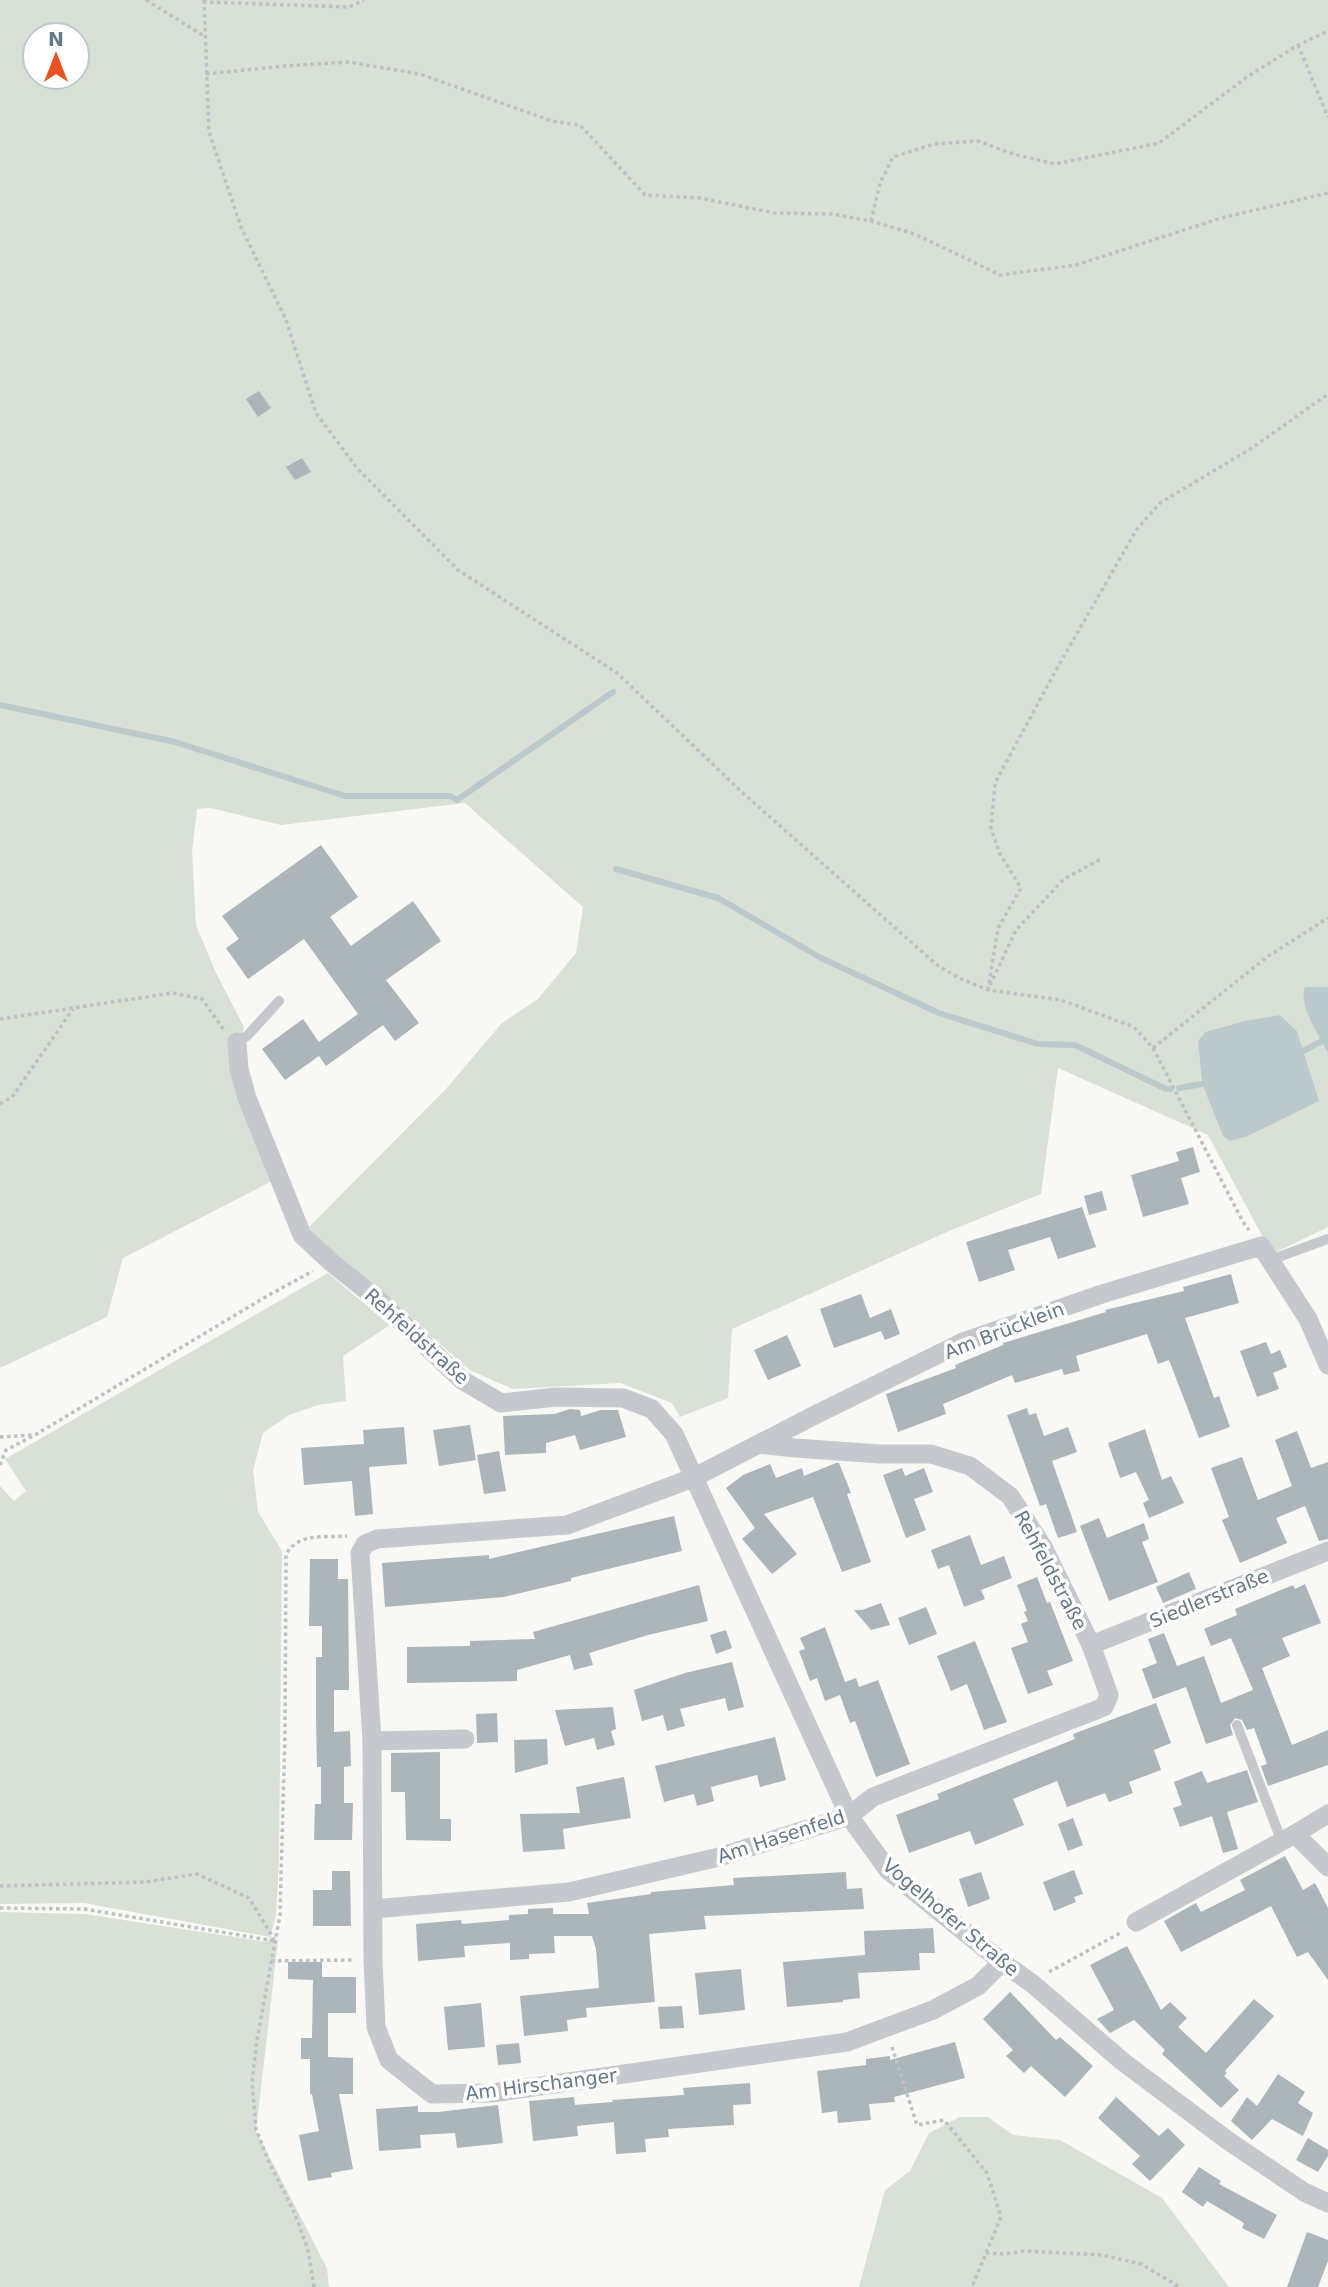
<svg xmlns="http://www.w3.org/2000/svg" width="1328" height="2287" font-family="'DejaVu Sans',sans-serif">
	<rect width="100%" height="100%" fill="#f8f8f5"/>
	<g fill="#d9e0d6" fill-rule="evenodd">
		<path d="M0 0H1328V987H1306L1303 991 1304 1003 1328 1053V1227L1272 1254 1208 1135 1058 1068 1041 1194 949 1231 732 1329 728 1398 680 1417 672 1403 620 1383 513 1389 470 1370 320 1241 309 1227 445 1090 502 1023 538 999 576 953 583 907 465 803 281 825 210 808 197 809 192 851 196 925 216 973 244 1027 235 1065 274 1180 123 1258 107 1317 0 1368ZM35 35H77V77H35ZM1280 1015 1297 1031 1318 1101 1248 1136H1223L1202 1084 1198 1041 1205 1032 1244 1021Z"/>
		<path d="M328 1273 390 1325 343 1356 346 1401 318 1405 289 1415 263 1433 253 1470 258 1512 282 1551 279 1861 276 1916 270 1936 278 1941 256 2131 327 2268 329 2287H0V1912L85 1914 267 1942 270 1937 84 1903 0 1904V1486L14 1501 26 1491 5 1459Z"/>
		<path d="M960 2117H988L1013 2135 1060 2140 1162 2198 1229 2287H859L885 2190 910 2171 929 2133Z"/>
	</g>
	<g fill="#bcc9cd">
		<path d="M1305 987H1328V1053C1320 1038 1297 1002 1305 987Z"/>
		<path d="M1280 1015 1297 1031 1319 1101 1248 1136 1230 1141 1223 1136 1202 1084 1198 1041 1205 1032 1244 1021Z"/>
	</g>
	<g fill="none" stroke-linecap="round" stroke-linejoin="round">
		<g stroke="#bcc9cd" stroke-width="6">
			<path d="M0 705 175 742 345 796H450L457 800 613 692"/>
			<path d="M616 869 718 898 821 958 939 1013 1038 1044 1075 1045 1166 1089H1171"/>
			<path d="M1303 1051 1322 1041"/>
			<path d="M1179 1088 1202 1084"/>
		</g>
	</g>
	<g fill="#acb5ba">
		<path d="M259 391 271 408 258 417 246 399Z"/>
		<path d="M302 458 311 472 295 480 286 467Z"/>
		<path d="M321 845 358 897 330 917 351 946 413 901 441 941 386 980 419 1023 395 1041 383 1025 326 1066 319 1056 285 1080 262 1049 303 1019 319 1042 358 1014 304 939 248 979 226 948 239 939 222 916Z"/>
		<path d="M1193 1147 1200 1172 1181 1178 1189 1204 1143 1217 1131 1175 1179 1161 1176 1152Z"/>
		<path d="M1102 1191 1107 1210 1089 1215 1084 1196Z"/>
		<path d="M1082 1207 1096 1247 1058 1259 1050 1237 1008 1250 1015 1270 979 1282 966 1242Z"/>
		<path d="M1231 1274 1239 1303 1185 1318 1214 1398 1219 1396 1230 1427 1199 1438 1169 1360 1158 1364 1147 1334 1076 1356 1080 1371 1064 1375 1062 1369 1015 1383 1012 1375 943 1404 946 1414 898 1432 886 1394 956 1368 955 1365 1003 1345V1343L1106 1312 1105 1310 1184 1291 1183 1287Z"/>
		<path d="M861 1294 870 1318 891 1309 900 1334 885 1340 881 1331 834 1348 820 1309Z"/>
		<path d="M787 1335 801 1366 768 1380 754 1350Z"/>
		<path d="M1266 1342 1271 1354 1280 1350 1287 1367 1273 1373 1279 1389 1257 1397 1240 1351Z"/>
		<path d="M1027 1408 1029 1415 1036 1413 1044 1436 1068 1427 1077 1452 1052 1461 1077 1532 1058 1538 1046 1504 1040 1506 1007 1415Z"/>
		<path d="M570 1409 580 1410 581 1416 601 1410H618L626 1437 580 1450 575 1435 546 1443V1453L505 1455 503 1416 554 1414Z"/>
		<path d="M470 1425 476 1460 439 1466 433 1430Z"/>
		<path d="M404 1427 407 1464 369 1467 373 1514 355 1516 352 1481 304 1485 301 1448 364 1444 363 1430Z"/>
		<path d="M1145 1429 1162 1480 1171 1476 1184 1503 1149 1518 1143 1503 1149 1500 1136 1472 1120 1478 1108 1443Z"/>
		<path d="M1297 1431 1311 1468 1328 1462V1539L1319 1541 1305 1506 1276 1518 1287 1543 1240 1563 1222 1520 1229 1517 1211 1468 1242 1457 1258 1500 1292 1486 1275 1440Z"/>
		<path d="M499 1451 506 1491 484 1494 477 1455Z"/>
		<path d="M836 1463H839L851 1493 847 1494 871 1562 842 1572 813 1497 764 1514 797 1554 772 1574 742 1539 755 1528 726 1488 743 1475 770 1464 776 1478 802 1468 804 1476Z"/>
		<path d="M902 1468 905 1476 924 1468 933 1492 914 1499 926 1530 906 1538 883 1475Z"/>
		<path d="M674 1516 682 1551 571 1578V1581L504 1597 385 1607 382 1563 489 1555V1559Z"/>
		<path d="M1099 1518 1107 1538 1144 1523 1149 1539 1142 1542 1158 1582 1109 1601 1080 1526Z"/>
		<path d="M970 1535 981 1565 1004 1556 1012 1578 981 1590 985 1599 964 1607 949 1565 938 1569 931 1550Z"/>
		<path d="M310 1559H338V1579H348L349 1690H334V1732L350 1731 351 1766 344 1767V1803H353L352 1840H314L315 1804H321V1767H317L316 1718V1657H322V1626H309Z"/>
		<path d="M1189 1572 1196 1589 1163 1603 1156 1587Z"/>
		<path d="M1037 1577 1047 1603 1050 1602 1073 1661 1047 1671 1053 1685 1028 1694 1011 1648 1028 1642 1021 1624 1028 1621 1024 1612 1027 1611 1017 1585Z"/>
		<path d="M1305 1584 1321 1623 1282 1638 1290 1656 1262 1668 1292 1745 1328 1730V1765L1268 1786 1261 1766 1267 1764 1254 1728 1247 1730 1242 1720 1235 1718 1230 1725 1233 1735 1206 1744 1186 1687 1153 1699 1142 1669 1157 1663 1148 1639 1164 1633 1177 1666 1204 1656 1221 1703 1253 1690 1231 1638 1211 1646 1204 1629 1237 1615 1235 1609 1293 1585 1295 1589Z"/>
		<path d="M699 1585 708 1621 648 1635 589 1653 593 1665 574 1670 570 1655 517 1670V1681L407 1683V1647L470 1646V1641L535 1639 533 1632Z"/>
		<path d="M881 1603 890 1625 871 1630 854 1610H862Z"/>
		<path d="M926 1607 937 1634 909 1645 898 1618Z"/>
		<path d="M825 1627 845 1682 856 1678 859 1687 878 1680 910 1764 876 1777 855 1721 850 1723 840 1695 825 1701 817 1678 810 1681 799 1651 805 1649 800 1638Z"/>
		<path d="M726 1630 732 1648 716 1654 710 1635Z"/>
		<path d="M975 1641 1007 1722 984 1730 967 1684 951 1691 937 1656Z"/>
		<path d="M732 1662 744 1707 728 1711 725 1698 680 1709 685 1726 667 1731 663 1715 642 1721 634 1690 685 1673Z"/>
		<path d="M1156 1703 1171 1743 1154 1750 1161 1770 1129 1782 1133 1793 1109 1802 1105 1793 1067 1807 1057 1781 1013 1799 1024 1825 975 1845 970 1831 909 1853 896 1815 939 1799 937 1794 1075 1739 1073 1734Z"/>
		<path d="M613 1707 616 1729 611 1731 615 1745 597 1750 594 1738 565 1746 555 1710Z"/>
		<path d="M497 1713 498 1742 477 1743 476 1714Z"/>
		<path d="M775 1737 786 1780 760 1787 757 1775 711 1787 714 1801 697 1806 694 1794 664 1802 655 1766Z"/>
		<path d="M547 1739 548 1764 515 1773 514 1740Z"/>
		<path d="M440 1752V1819H451V1841L406 1840 405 1792H391V1753Z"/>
		<path d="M1247 1770 1258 1802 1227 1812 1238 1849 1223 1853 1212 1816 1180 1827 1173 1808 1182 1805 1174 1782 1202 1771 1207 1783Z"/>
		<path d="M624 1777 631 1818 563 1829 565 1849 523 1852 520 1814 580 1813 576 1787Z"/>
		<path d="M1073 1818 1083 1845 1068 1851 1058 1824Z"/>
		<path d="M1285 1856 1303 1890 1315 1883 1328 1908V1980L1308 1952 1297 1957 1271 1906 1181 1952 1164 1921 1196 1903 1201 1912 1245 1890 1240 1880Z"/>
		<path d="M1074 1870 1083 1894 1074 1897 1076 1902 1054 1911 1043 1882Z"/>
		<path d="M332 1871H350L351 1926H313V1890H332Z"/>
		<path d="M846 1872 847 1889 862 1888 864 1909 704 1916 706 1929 649 1934 655 2002 586 2008 587 2017 567 2020 568 2031 524 2036 520 1996 599 1988 596 1949 592 1936H554L555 1953 529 1954V1959L510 1960V1943L464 1946 465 1957 418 1961 416 1924 461 1920 462 1924 509 1920V1915L528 1914V1909L553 1908V1914H589L587 1903 651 1894V1892L734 1885 733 1878Z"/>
		<path d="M981 1872 990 1899 968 1907 959 1879Z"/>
		<path d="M933 1928 935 1953H919L920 1970 858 1973 860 1998 843 2000V2002L787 2007 783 1962 865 1955 864 1931Z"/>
		<path d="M1127 1946 1161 2010 1170 2002 1187 2018 1178 2027 1206 2053 1254 1999 1274 2016 1225 2071 1227 2073 1224 2076 1239 2090 1221 2108 1162 2054 1165 2050 1134 2020 1110 2033 1097 2019 1114 2010 1090 1965Z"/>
		<path d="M288 1962H322V1977H356V2013H328V2057L353 2058V2094H339L353 2169 331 2173 332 2177 308 2181 299 2135 319 2131 312 2094H310V2059H301V2038H312L313 1980 288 1979Z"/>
		<path d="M741 1969 745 2010 699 2015 695 1973Z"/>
		<path d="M1010 1992 1056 2040 1060 2037 1093 2066 1065 2097 1031 2066 1024 2073 1006 2056 1013 2050 983 2019Z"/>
		<path d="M481 2003 485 2047 448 2050 444 2007Z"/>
		<path d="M682 2006 684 2028 660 2029 658 2007Z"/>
		<path d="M955 2042 965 2078 894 2097 895 2102 869 2104 871 2120 838 2123 837 2111 822 2113 817 2071 866 2065V2059L890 2056V2060Z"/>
		<path d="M519 2043 521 2063 498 2065 496 2045Z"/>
		<path d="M1278 2074 1305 2092 1298 2103 1313 2113 1303 2136 1272 2119 1252 2140 1231 2121 1247 2097 1257 2106Z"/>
		<path d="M750 2083 751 2104 733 2105 734 2125 668 2129 669 2137 645 2139 646 2152 616 2154 614 2122 577 2126 578 2136 533 2141 529 2101 574 2097 575 2105 613 2102 612 2100 684 2095 683 2088Z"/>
		<path d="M1116 2097 1159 2136 1168 2128 1185 2145 1150 2181 1132 2164 1140 2156 1098 2118Z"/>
		<path d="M498 2105 503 2143 457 2148 455 2133 420 2135 421 2148 379 2151 376 2109 418 2106V2112H438Z"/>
		<path d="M1308 2138 1328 2150V2156L1318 2172 1296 2160Z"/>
		<path d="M1199 2167 1221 2181 1219 2184 1277 2215 1264 2239 1242 2228 1244 2223 1207 2201 1203 2207 1182 2192Z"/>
		<path d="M1307 2232 1328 2240V2261L1318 2287H1287Z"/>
	</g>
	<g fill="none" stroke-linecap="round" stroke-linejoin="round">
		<g stroke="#bec1c3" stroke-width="3.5" stroke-dasharray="3.5 3.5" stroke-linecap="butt">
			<path d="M146 0 204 36"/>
			<path d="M204 0 209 132 241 227 286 320 316 413 357 468 458 570 617 673 744 794 937 965 959 978 988 990 1061 1000 1134 1027 1153 1048 1243 1222 1249 1230"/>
			<path d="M203 2 349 7 364 0"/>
			<path d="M1298 45 1328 117"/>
			<path d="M206 74 284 66 349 62 420 74 552 121 580 125 645 195 700 198 774 213 832 214 871 221 915 234 1000 275 1076 265 1221 218 1328 193"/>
			<path d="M871 221 880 183 893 157 934 144 978 141 1013 154 1055 164 1159 143 1247 77 1298 45 1328 31"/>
			<path d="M990 985 1016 930 1064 879 1101 859"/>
			<path d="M988 990 998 928 1021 888 1000 854 991 828 995 783 1056 670 1137 529 1160 503 1252 448 1328 394"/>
			<path d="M0 1019 173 993 202 999 224 1030"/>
			<path d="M1153 1048 1267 957 1328 918"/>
			<path d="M0 1104 12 1097 73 1009"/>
			<path d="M0 1437 33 1435"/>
			<path d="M0 1465 6 1450 35 1435 267 1296 313 1271"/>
			<path d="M0 1886 145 1882 197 1874 249 1898 274 1939"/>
			<path d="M0 1908 84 1909 275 1941"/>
			<path d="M271 1961 353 1960"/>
			<path d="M1049 1972 1122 1932"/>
			<path d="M892 2047 917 2125 944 2120 987 2173 1001 2217 972 2287"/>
			<path d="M986 2253 1004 2254 1024 2251 1102 2255 1141 2264 1180 2287"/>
			<path d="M314 2287 308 2250 295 2214 268 2160 256 2129 252 2082 257 2040 280 1915 285 1734 286 1554C300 1532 323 1538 347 1536"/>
		</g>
		<g stroke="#c5c9cd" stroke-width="10">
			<path d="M237 1042 247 1036 279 1001"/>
			<path d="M1270 1260 1328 1239"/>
			<path d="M1237 1725 1282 1842"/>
		</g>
		<g stroke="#c5c9cd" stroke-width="19">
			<path d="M237 1042 239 1069 247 1098 302 1235 331 1262 377 1299 462 1380 501 1403 556 1397 623 1398 652 1409 674 1434 849 1816 888 1870 1002 1962 1034 1985 1122 2061 1227 2140 1304 2192 1328 2203"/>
			<path d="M1091 1645 1328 1551"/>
			<path d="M372 1741 465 1739"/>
			<path d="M1295 1834 1328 1814"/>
			<path d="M373 1909 569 1892 719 1857 849 1816 873 1797 1104 1707 1109 1695 1091 1645 1043 1547 1010 1496 970 1466 931 1454H880L795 1448 758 1444"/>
			<path d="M1136 1922 1295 1834 1328 1867"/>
			<path d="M1002 1962 978 1986 933 2010 847 2042 492 2093 432 2094 389 2060 376 2027 373 1960 372 1741 360 1553 365 1544 377 1539 567 1525 693 1478 813 1416 963 1342 1102 1294 1261 1246 1308 1319 1328 1365"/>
		</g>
	</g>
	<g text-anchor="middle" stroke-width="7" stroke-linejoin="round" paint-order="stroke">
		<g font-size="19" fill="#657888" stroke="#fff">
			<text transform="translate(1004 1330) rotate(-21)" y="7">Am Brücklein</text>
			<text transform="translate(417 1336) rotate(42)" y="7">Rehfeldstraße</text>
			<text transform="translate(1051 1570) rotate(62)" y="7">Rehfeldstraße</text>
			<text transform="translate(1209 1598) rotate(-22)" y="7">Siedlerstraße</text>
			<text transform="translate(781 1836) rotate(-18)" y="7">Am Hasenfeld</text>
			<text transform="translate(951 1917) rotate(40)" y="7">Vogelhofer Straße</text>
			<text transform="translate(541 2084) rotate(-7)" y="7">Am Hirschanger</text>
		</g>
	</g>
	<g transform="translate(56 56)"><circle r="33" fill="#ffffff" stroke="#c1c9cf" stroke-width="2"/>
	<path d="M0-5L12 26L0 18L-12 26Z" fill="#ec4f20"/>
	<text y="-10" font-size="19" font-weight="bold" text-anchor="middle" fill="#657888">N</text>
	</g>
</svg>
